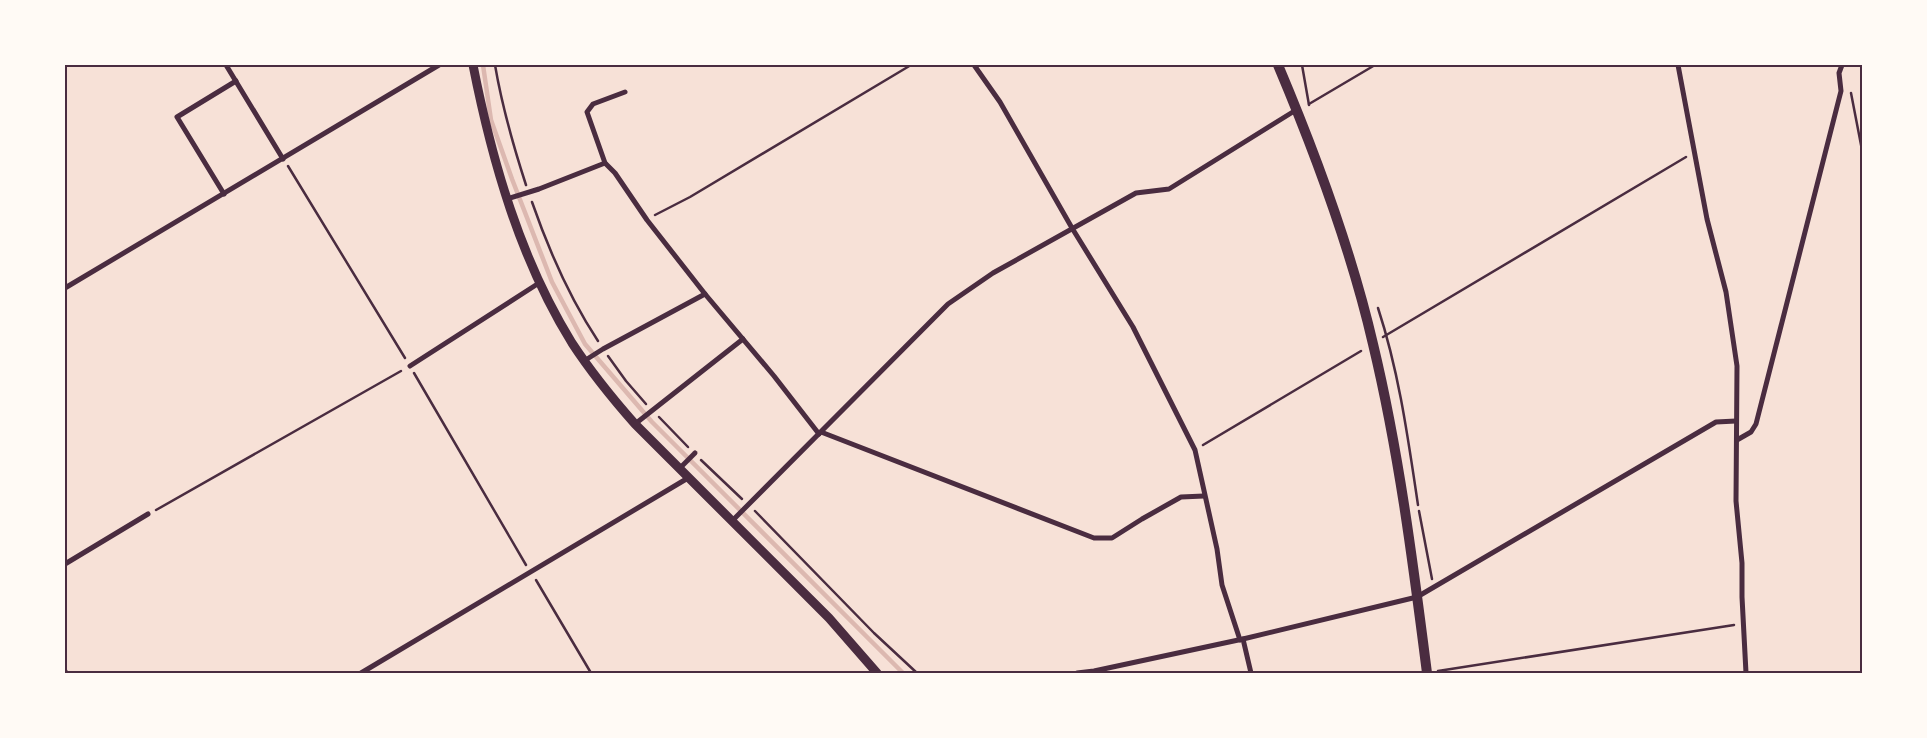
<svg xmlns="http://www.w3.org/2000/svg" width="1927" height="738" font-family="'Fira Sans',sans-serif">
	<rect width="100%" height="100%" fill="#f7e1d7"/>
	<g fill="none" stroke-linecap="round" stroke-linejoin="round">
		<path stroke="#dcb8b0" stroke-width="4.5" d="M483 65 491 120 512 179 552 282 585 344 652 422 903 673"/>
		<g stroke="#4a2c40" stroke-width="2.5">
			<path d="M495 65C502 106 513 145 526 185"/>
			<path d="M1302 65 1309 105"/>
			<path d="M1851 93 1862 150"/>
			<path d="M1309 104 1375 65"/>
			<path d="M288 166 405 358"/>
			<path d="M532 202C549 251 569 297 598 341"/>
			<path d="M655 215 690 197 911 65"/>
			<path d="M1378 308C1399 372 1408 438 1418 505"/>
			<path d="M1383 337 1686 157"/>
			<path d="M608 356 626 381 646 404"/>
			<path d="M414 373 526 565"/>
			<path d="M659 417 688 447"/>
			<path d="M1203 445 1361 351"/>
			<path d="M701 460 742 499"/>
			<path d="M156 510 401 371"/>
			<path d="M755 511 874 633 917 673"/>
			<path d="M1419 511 1432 579"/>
			<path d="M536 580 591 673"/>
			<path d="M1438 671 1734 625"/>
		</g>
		<g stroke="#4a2c40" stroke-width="5">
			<path d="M226 65 283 159"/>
			<path d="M974 65 1000 102 1072 228 1133 327 1195 450 1217 549 1222 585 1240 640"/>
			<path d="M1678 65 1707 219 1726 292 1737 366 1736 501 1742 563V597L1746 673"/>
			<path d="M625 92 593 104 587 112 605 163 615 173 647 220 705 294 774 376 819 434"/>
			<path d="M224 194 177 117 236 81"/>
			<path d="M507 199 539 189 605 163"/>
			<path d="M65 288 439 65"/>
			<path d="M584 361 603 349 705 294"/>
			<path d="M410 366 539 283"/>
			<path d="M635 424 743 339"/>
			<path d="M821 432 1094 538H1112L1142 519 1181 497 1204 496"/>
			<path d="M1737 440 1751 432 1756 424 1841 91 1839 73 1842 65"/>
			<path d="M679 469 695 453"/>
			<path d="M732 521 948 304 993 273 1136 193 1169 189 1296 110"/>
			<path d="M65 564 148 514"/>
			<path d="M1243 639 1251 673"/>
			<path d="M65 671 66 673"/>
			<path d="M361 673 688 478"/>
			<path d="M1077 673 1094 671 1243 639 1417 597 1716 422 1736 421"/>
		</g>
		<path stroke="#4a2c40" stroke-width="9" d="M473 65C492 161 520 259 572 343 591 372 612 398 635 424L829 618 877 673"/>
		<path stroke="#4a2c40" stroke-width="10" d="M1278 65C1316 155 1351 249 1373 344 1399 452 1413 563 1427 673"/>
	</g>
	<rect width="1927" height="738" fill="none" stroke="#fffaf5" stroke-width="132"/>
	<rect x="66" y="66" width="1795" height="606" fill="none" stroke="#4a2c40" stroke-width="2"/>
</svg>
